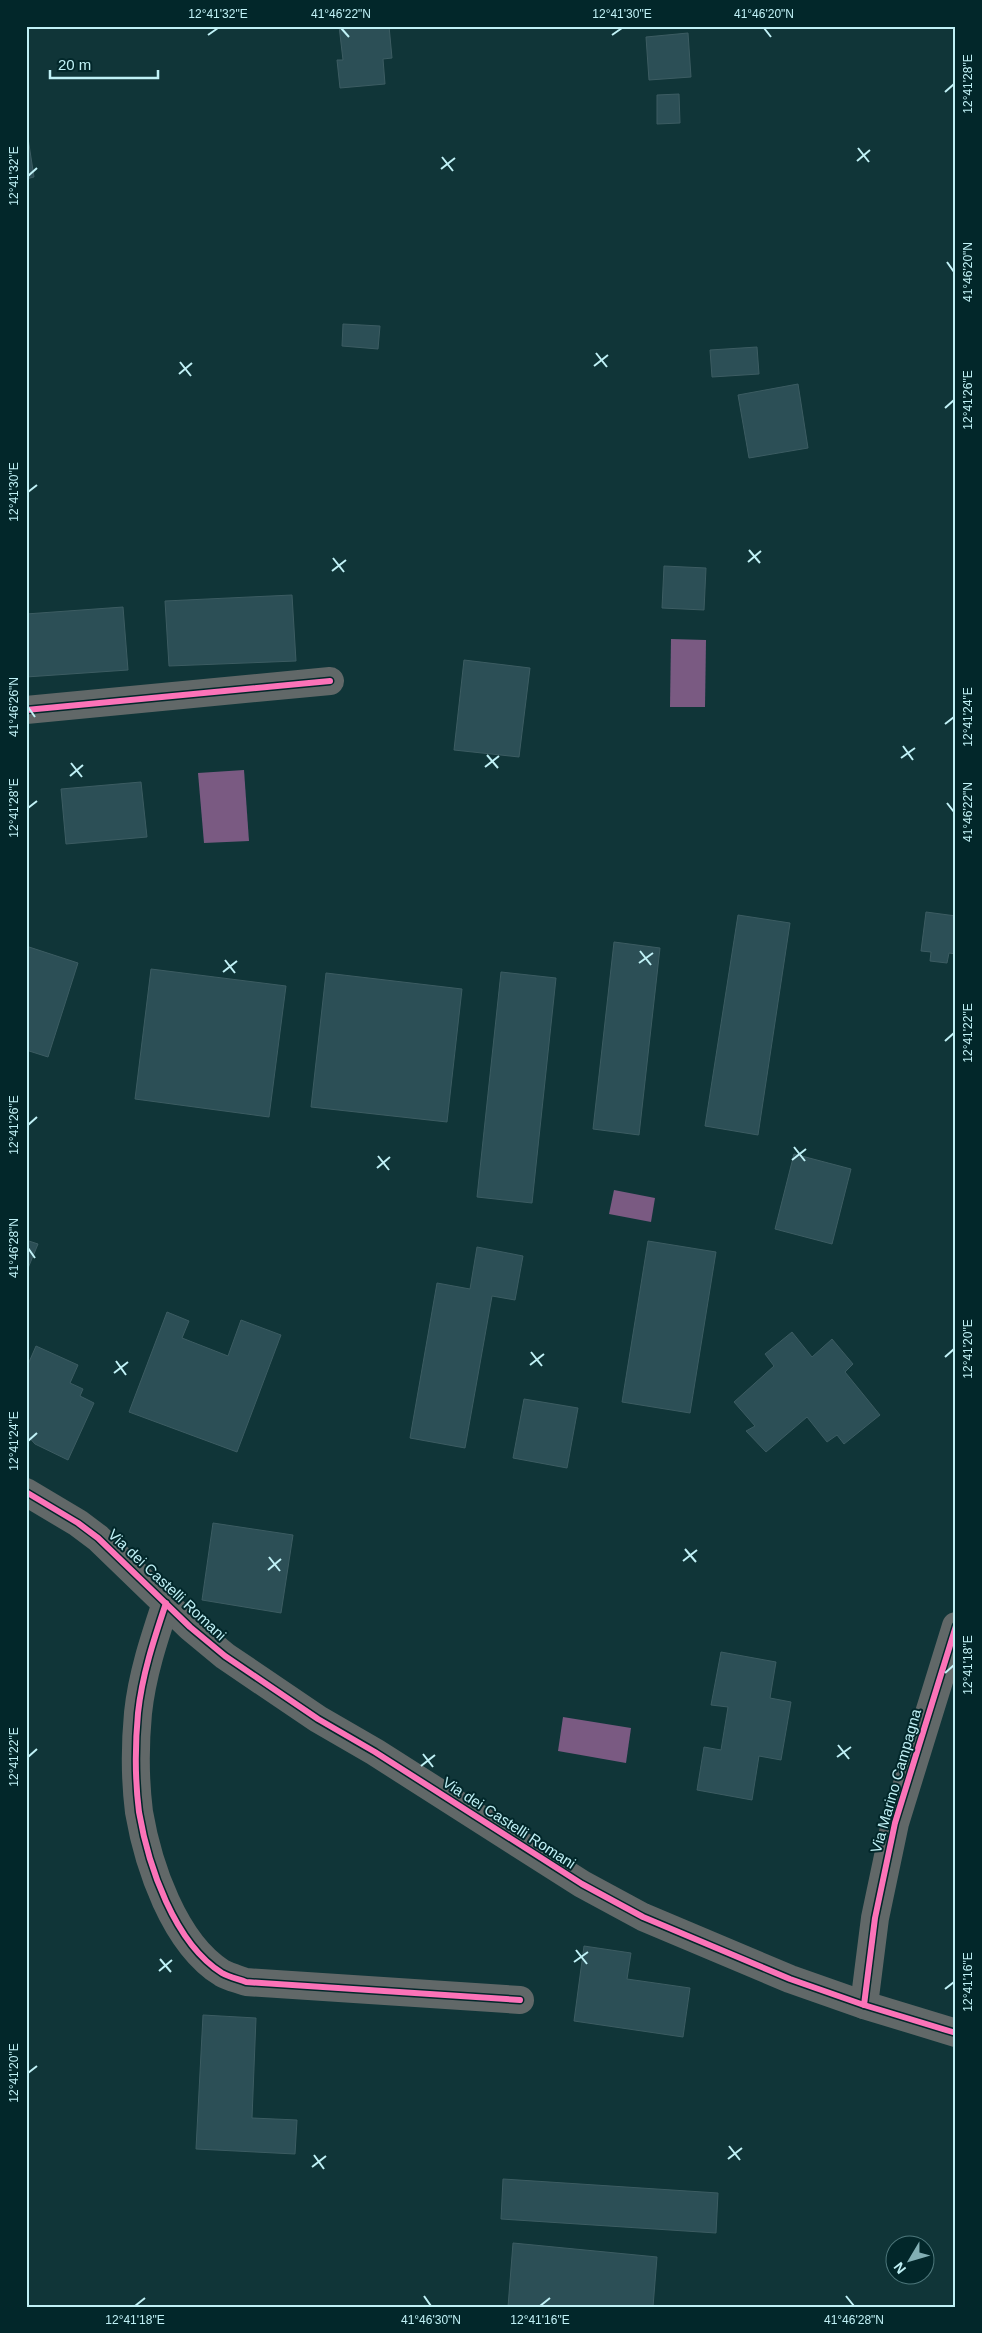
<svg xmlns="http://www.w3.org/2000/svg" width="982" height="2333" font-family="Helvetica,sans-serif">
	<rect width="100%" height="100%" fill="#103538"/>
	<g fill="#7a5a82">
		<path d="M671 639 706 640 705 707H670Z"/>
		<path d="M244 770 249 841 204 843 198 773Z"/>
		<path d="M614 1190 655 1198 651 1222 609 1214Z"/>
		<path d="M563 1717 631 1728 626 1763 558 1751Z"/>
	</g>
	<g fill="#2c4f56" stroke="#3c5c62">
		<path d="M339 26H389L392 58 383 59 385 84 340 88 337 60H343Z"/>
		<path d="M688 33 691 77 649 80 646 37Z"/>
		<path d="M679 94 680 123 657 124V95Z"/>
		<path d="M26 125 34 177 26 179Z"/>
		<path d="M343 324 380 326 378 349 342 346Z"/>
		<path d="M757 347 759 374 712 377 710 350Z"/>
		<path d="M798 384 808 448 749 458 738 395Z"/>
		<path d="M664 566 706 568 704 610 662 608Z"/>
		<path d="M292 595 296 661 169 666 165 601Z"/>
		<path d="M123 607 128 670 26 677V614Z"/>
		<path d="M464 660 530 668 519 757 454 750Z"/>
		<path d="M141 782 147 837 66 844 61 789Z"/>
		<path d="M926 912 956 916V954L949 953 947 963 930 961 931 952 921 951Z"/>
		<path d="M738 915 790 923 758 1135 705 1126Z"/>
		<path d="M614 942 660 948 639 1135 593 1129Z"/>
		<path d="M26 946 78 963 48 1057 26 1050Z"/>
		<path d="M151 969 286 986 269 1117 135 1099Z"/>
		<path d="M501 972 556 978 532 1203 477 1197Z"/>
		<path d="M326 973 462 989 447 1122 311 1107Z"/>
		<path d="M794 1154 851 1169 832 1244 775 1229Z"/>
		<path d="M26 1240 38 1244 26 1273Z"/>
		<path d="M648 1241 716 1252 690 1413 622 1402Z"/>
		<path d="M477 1247 523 1256 515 1300 492 1296 465 1448 410 1438 437 1283 470 1289Z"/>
		<path d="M167 1312 189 1321 182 1338 228 1356 241 1320 281 1335 237 1452 129 1412Z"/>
		<path d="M792 1332 812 1357 832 1339 853 1364 845 1372 880 1415 844 1444 837 1435 827 1442 807 1417 766 1452 746 1431 755 1426 734 1402 774 1366 765 1354Z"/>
		<path d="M36 1346 78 1365 70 1383 83 1389 80 1396 94 1403 68 1460 35 1444 26 1434V1369Z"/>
		<path d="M524 1399 578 1408 567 1468 513 1458Z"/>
		<path d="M213 1523 293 1535 281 1613 202 1600Z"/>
		<path d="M721 1652 776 1662 770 1698 791 1702 781 1760 759 1756 752 1800 697 1790 704 1747 721 1750 728 1707 711 1705Z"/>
		<path d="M584 1946 631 1953 627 1979 690 1988 683 2037 574 2021Z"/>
		<path d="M203 2015 256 2018 252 2118 297 2120 295 2154 196 2149Z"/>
		<path d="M503 2179 718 2193 716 2233 501 2219Z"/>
		<path d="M513 2243 657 2257 653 2307H508Z"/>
	</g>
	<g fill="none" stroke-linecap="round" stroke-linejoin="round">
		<g stroke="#616868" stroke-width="28">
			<path d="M26 710 330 681"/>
			<path d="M26 1492 78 1523 98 1538 190 1627 225 1656 318 1719 375 1752 582 1884 643 1917 790 1979 864 2005 956 2033"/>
			<path d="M166 1603C154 1639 142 1675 138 1713 135 1745 135 1780 139 1812 148 1865 174 1943 222 1973 229 1977 238 1979 246 1982L520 2000"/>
			<path d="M864 2005 875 1918 895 1823 956 1626"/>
		</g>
		<defs>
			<g id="cycleway">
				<path d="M26 710 330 681"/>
				<path d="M26 1492 78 1523 98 1538 190 1627 225 1656 318 1719 375 1752 582 1884 643 1917 790 1979 864 2005 956 2033"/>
				<path d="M166 1603C154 1639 142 1675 138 1713 135 1745 135 1780 139 1812 148 1865 174 1943 222 1973 229 1977 238 1979 246 1982L520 2000"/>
				<path d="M864 2005 875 1918 895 1823 956 1626"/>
			</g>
		</defs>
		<use href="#cycleway" stroke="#02272a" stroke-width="9"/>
		<use href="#cycleway" stroke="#fb73b8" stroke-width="6"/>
	</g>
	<path fill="none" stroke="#c0f1f6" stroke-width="2" d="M341 28 349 37M764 28 771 37M208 35 218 28M612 35 622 28M945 92 954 84M858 148 869 162M442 157 453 171M857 161 870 150M441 169 455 158M28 176 37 168M947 262 954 272M596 353 607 367M180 362 191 376M594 366 608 355M179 374 192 363M945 408 954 400M28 492 37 485M749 550 760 563M333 558 344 572M748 562 761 551M332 571 346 560M28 707 35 717M945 724 954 717M903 746 913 760M487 755 498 768M901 758 915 748M71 763 82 777M485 767 499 756M70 776 83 765M947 803 954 812M28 808 37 801M640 951 651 965M225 960 235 973M639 963 653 953M223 972 237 961M945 1041 954 1033M28 1125 37 1117M794 1147 805 1161M378 1156 389 1170M792 1160 806 1149M377 1168 390 1157M28 1248 35 1258M531 1352 542 1366M945 1357 954 1349M116 1361 126 1375M530 1365 544 1354M114 1373 128 1362M28 1441 37 1433M685 1549 696 1562M269 1557 280 1571M683 1561 697 1550M268 1570 281 1559M945 1673 954 1665M838 1745 849 1759M423 1754 433 1767M28 1757 37 1749M837 1757 851 1747M421 1766 435 1755M576 1950 587 1964M160 1959 171 1972M574 1962 588 1952M159 1971 172 1960M945 1989 954 1982M28 2073 37 2066M729 2146 740 2160M314 2155 324 2169M728 2159 742 2148M312 2167 326 2156M424 2296 431 2306M846 2296 854 2306M135 2306 145 2298M540 2306 550 2298"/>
	<g text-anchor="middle" stroke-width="4" stroke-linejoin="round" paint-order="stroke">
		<g font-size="15" fill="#c0f1f6" stroke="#02272a">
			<text transform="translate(167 1585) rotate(43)" y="5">Via dei Castelli Romani</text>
			<text transform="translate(896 1781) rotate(-74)" y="5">Via Marino Campagna</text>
			<text transform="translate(509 1823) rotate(33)" y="5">Via dei Castelli Romani</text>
		</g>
	</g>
	<rect width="982" height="2333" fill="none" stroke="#02272a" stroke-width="55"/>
	<g transform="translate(910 2260) rotate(232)"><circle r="24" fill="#02272a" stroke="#4e787c"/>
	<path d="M0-4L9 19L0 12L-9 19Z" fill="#82afb4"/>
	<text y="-8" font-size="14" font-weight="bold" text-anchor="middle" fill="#c0f1f6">N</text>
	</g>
	<path d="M50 70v8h108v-8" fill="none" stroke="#c0f1f6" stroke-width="2.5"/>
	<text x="58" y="70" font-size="15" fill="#c0f1f6" stroke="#02272a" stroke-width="4" paint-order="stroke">20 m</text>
	<rect x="28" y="28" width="926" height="2278" fill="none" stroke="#c0f1f6" stroke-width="2"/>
	<g font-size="12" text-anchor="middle" fill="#c0f1f6">
		<text x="218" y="18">12°41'32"E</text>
		<text x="341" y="18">41°46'22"N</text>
		<text x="622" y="18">12°41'30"E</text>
		<text x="764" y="18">41°46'20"N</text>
		<text transform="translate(968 84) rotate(-90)" y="4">12°41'28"E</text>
		<text transform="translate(14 176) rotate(-90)" y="4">12°41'32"E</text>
		<text transform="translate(968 272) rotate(-90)" y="4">41°46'20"N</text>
		<text transform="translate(968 400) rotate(-90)" y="4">12°41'26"E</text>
		<text transform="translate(14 492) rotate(-90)" y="4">12°41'30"E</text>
		<text transform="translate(14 707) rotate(-90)" y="4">41°46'26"N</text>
		<text transform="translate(968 717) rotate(-90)" y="4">12°41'24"E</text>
		<text transform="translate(14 808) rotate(-90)" y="4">12°41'28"E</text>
		<text transform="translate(968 812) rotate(-90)" y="4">41°46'22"N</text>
		<text transform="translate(968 1033) rotate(-90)" y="4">12°41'22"E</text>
		<text transform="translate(14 1125) rotate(-90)" y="4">12°41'26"E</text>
		<text transform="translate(14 1248) rotate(-90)" y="4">41°46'28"N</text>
		<text transform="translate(968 1349) rotate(-90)" y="4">12°41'20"E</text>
		<text transform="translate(14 1441) rotate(-90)" y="4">12°41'24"E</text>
		<text transform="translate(968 1665) rotate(-90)" y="4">12°41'18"E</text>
		<text transform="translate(14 1757) rotate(-90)" y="4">12°41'22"E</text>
		<text transform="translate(968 1982) rotate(-90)" y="4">12°41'16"E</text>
		<text transform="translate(14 2073) rotate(-90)" y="4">12°41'20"E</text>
		<text x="135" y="2324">12°41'18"E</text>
		<text x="431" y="2324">41°46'30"N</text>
		<text x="540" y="2324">12°41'16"E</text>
		<text x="854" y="2324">41°46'28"N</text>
	</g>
</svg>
